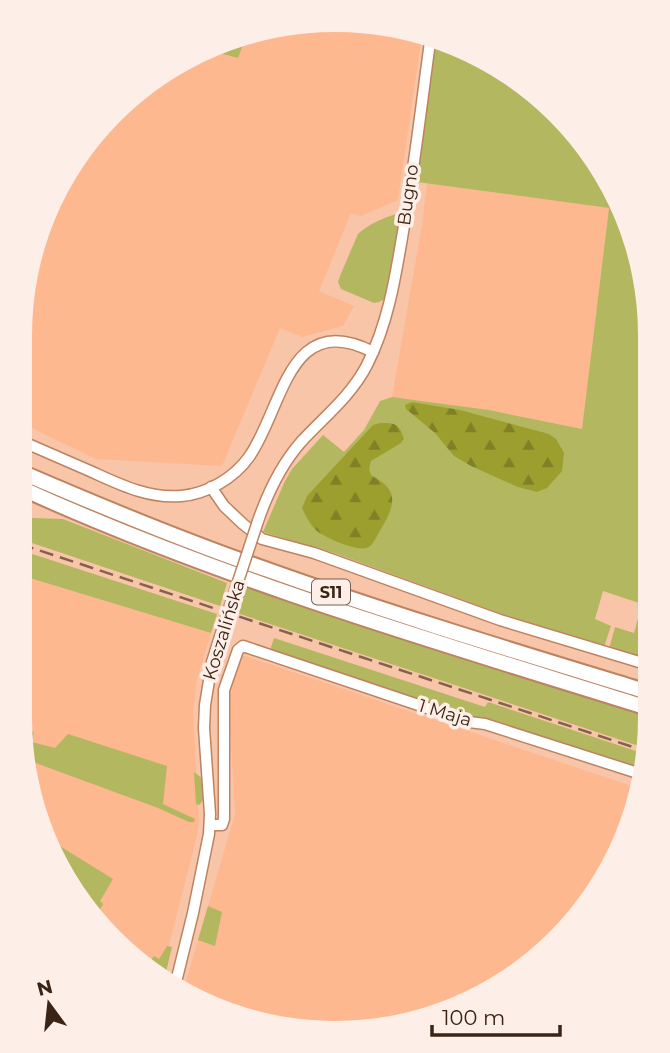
<svg xmlns="http://www.w3.org/2000/svg" width="670" height="1053" font-family="Montserrat,sans-serif">
	<defs>
		<pattern id="forest-firs" width="22" height="20" patternUnits="userSpaceOnUse" patternTransform="scale(1.75)"><rect width="22" height="20" fill="#9c9f2e"/><path d="M5 1l3.5 6h-7zM16 11l3.5 6h-7z" fill="#808126"/></pattern>
	</defs>
	<rect width="100%" height="100%" fill="#f8c5a9"/>
	<g fill="#fdb890">
		<path d="M314 20 422 34 398 200 361 216 351 213 319 291 354 306 343 326 302 337 280 328 222 466 96 459 21 423 22 293 52 196 97 127 195 52Z"/>
		<path d="M427 183 609 208 582 429 489 410 392 397 422 225Z"/>
		<path d="M20 575 211 633 197 679 193 712 199 821 197 836 171 937 169 946 172 947 164 980 142 968 73 894 36 819 19 718Z"/>
		<path d="M240 654 640 789 627 839 573 926 510 981 416 1023 315 1033 233 1017 185 991 187 978 235 814 228 693Z"/>
	</g>
	<g fill="#b3b760">
		<path d="M436 36 543 97 618 195 650 315 649 661 609 649 615 627 634 633 642 604 603 591 595 619 611 626 604 647 496 612 337 554 263 532 285 481 292 469 323 435 344 452 364 430 380 401 392 397 489 410 582 429 609 208 417 182Z"/>
		<path d="M230 43 242 47 238 58 205 49Z"/>
		<path d="M396 214 399 216 401 220 387 298 379 302 374 303 341 289 338 282 340 276 358 234C367 225 383 218 396 214Z"/>
		<path d="M21 514 33 518 63 519 227 583 220 606 20 539Z"/>
		<path d="M20 550 217 614 211 633 20 575Z"/>
		<path d="M245 587 367 628 648 717V749L237 613Z"/>
		<path d="M274 638 485 707 488 702 648 755 645 771 487 718H470L269 653Z"/>
		<path d="M25 729 34 732 32 742 55 748 68 734 167 766 163 804 195 819 194 822H189L158 808 33 762 27 763 22 732Z"/>
		<path d="M194 772 203 779C204 788 206 799 199 805L196 804Z"/>
		<path d="M47 838 113 879 100 901 103 904 95 918 73 894 46 840Z"/>
		<path d="M208 906 222 912 215 946 198 940Z"/>
		<path d="M167 946 172 947 164 980 141 966 150 961 154 956 159 959Z"/>
	</g>
	<g fill="url(#forest-firs)">
		<path d="M412 402 460 410 549 434 556 439 564 453 562 471 547 488 537 492 518 487 471 466 454 456 435 433 406 409 405 405Z"/>
		<path d="M380 423C395 423 399 423 404 439L401 443 371 461 369 469 371 475C375 478 380 480 384 484 400 497 389 515 381 529 378 534 374 543 369 547 359 553 326 538 317 531 310 525 306 516 302 508L307 496 373 425Z"/>
	</g>
	<g fill="none" stroke-linecap="round" stroke-linejoin="round">
		<defs>
			<g id="minor">
				<path d="M21 441C44 451 67 461 90 471 119 484 148 499 181 496 207 494 234 478 249 457 283 409 288 308 373 352"/>
				<path d="M211 487 224 506 243 524 262 539 314 553 500 620 649 665"/>
				<path d="M258 521C268 492 281 465 301 442 324 417 351 396 367 365 389 322 396 273 404 226 415 163 422 99 431 35"/>
				<path d="M210 825H222L224 819V690L238 650 243 646 469 722 485 724 644 775"/>
				<path d="M175 986 193 913 209 834 210 814 204 728 205 705 212 662 225 621"/>
			</g>
			<g id="highway">
				<path d="M21 472C102 507 184 541 268 570 394 615 521 653 648 692"/>
				<path d="M21 488C223 580 437 642 648 708"/>
			</g>
		</defs>
		<use href="#minor" stroke="#bd8361" stroke-width="13"/>
		<use href="#highway" stroke="#bd8361" stroke-width="18"/>
		<use href="#minor" stroke="#fff" stroke-width="10"/>
		<use href="#highway" stroke="#fff" stroke-width="14"/>
		<path stroke="#83614e" stroke-width="2.5" stroke-dasharray="14 7" stroke-linecap="butt" d="M20 544 648 752"/>
		<defs>
			<path id="minor-bridge" d="M225 621 258 521"/>
		</defs>
		<use href="#minor-bridge" stroke="#bd8361" stroke-width="13" stroke-linecap="butt"/>
		<use href="#minor-bridge" stroke="#fff" stroke-width="10"/>
	</g>
	<g text-anchor="middle" stroke-width="7" stroke-linejoin="round" paint-order="stroke">
		<rect fill="#fdefe8" stroke="#756155" stroke-width="2" x="312" y="579.5" width="38" height="25" rx="5"/>
		<g font-size="16" font-weight="bold" fill="#3b2416">
			<text x="331" y="598">S11</text>
		</g>
		<g font-size="18" fill="#3b2416" stroke="#fdefe8">
			<text transform="translate(408 195) rotate(-82)" y="6">Bugno</text>
			<text transform="translate(224 630) rotate(-73)" y="6">Koszalińska</text>
			<text transform="translate(445 713) rotate(17)" y="6">1 Maja</text>
		</g>
	</g>
	<path d="M0 0H670V1053H0ZM335 32H335A303 303 0 0 1 638 335V718A303 303 0 0 1 335 1021H335A303 303 0 0 1 32 718V335A303 303 0 0 1 335 32Z" fill="#fdefe8" fill-rule="evenodd"/>
	<g transform="translate(49 1004) rotate(345)" stroke="#fdefe8" stroke-width="5" paint-order="stroke">
	<path d="M0-5L12 26L0 18L-12 26Z" fill="#3b2416"/>
	<text y="-10" font-size="19" font-weight="bold" text-anchor="middle" fill="#3b2416">N</text>
	</g>
	<path d="M432 1025v10h128v-10" fill="none" stroke="#3b2416" stroke-width="3.5"/>
	<text x="442" y="1025" font-size="21" fill="#3b2416" stroke="#fdefe8" stroke-width="5" paint-order="stroke">100 m</text>
</svg>
